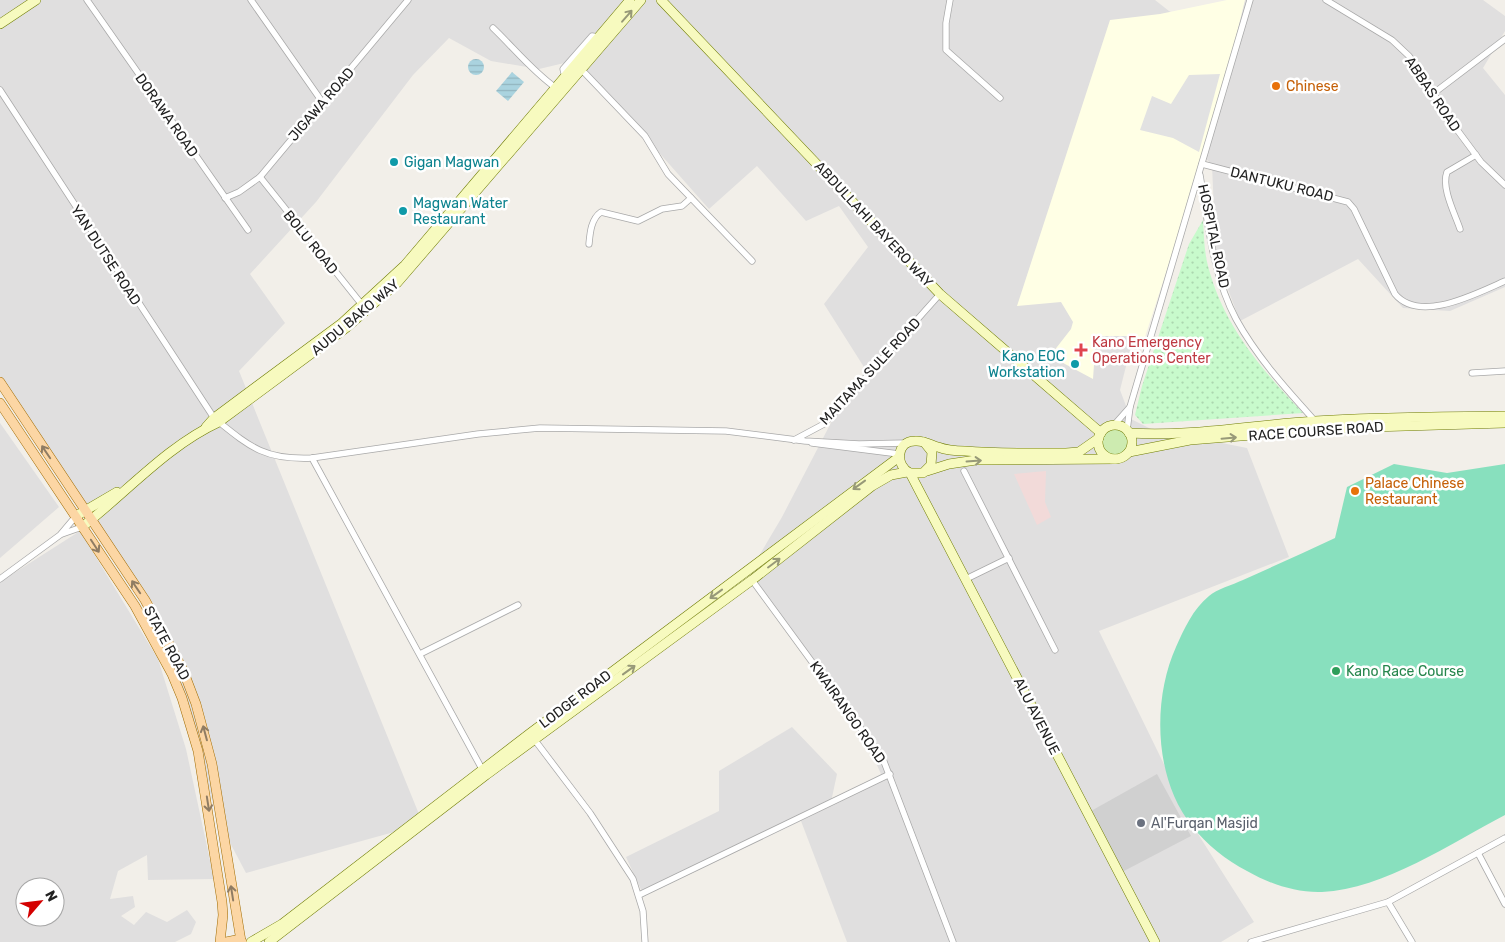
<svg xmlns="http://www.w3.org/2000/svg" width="1505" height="942" font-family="Rubik,sans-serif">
	<defs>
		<pattern id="park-dots" width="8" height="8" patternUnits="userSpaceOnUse" patternTransform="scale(1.25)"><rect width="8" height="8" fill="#c8facc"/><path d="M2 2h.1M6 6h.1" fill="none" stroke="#acd6af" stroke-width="1.8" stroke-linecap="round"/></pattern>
		<pattern id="water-rules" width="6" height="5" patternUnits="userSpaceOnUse" patternTransform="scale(1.25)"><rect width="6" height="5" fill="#aad3df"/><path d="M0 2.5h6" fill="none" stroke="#92b5bf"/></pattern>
	</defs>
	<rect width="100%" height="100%" fill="#f2efe9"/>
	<g fill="#e0dfdf" fill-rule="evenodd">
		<path d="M0 0H1155L1169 11 1224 42 1240 0H1483L1505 16V31L1483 68 1505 95V287L1450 311 1403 308 1358 259 1240 321 1216 258 1212 165 1184 136 1120 390 1131 419 1151 429 1247 448 1289 557 1099 631 1198 834 1254 922 1221 942H847L801 821 644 896 626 857 719 811V771L792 727 837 774 831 802 881 774 867 743 750 571 782 517 834 417 869 375 824 304 868 247 839 206 806 221 757 166 709 209 577 60 539 69 491 61 449 38 413 75 316 202 250 274 285 323 239 371 423 824 246 873 218 820 153 603 0 383Z"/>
		<path d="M0 423 59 507 0 558Z"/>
		<path d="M80 531 158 659 186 749 214 879 148 880 147 855 118 871 110 899 133 896 135 907 121 916 134 925 146 912 167 922 187 910 196 922 191 934 175 942H0V582ZM25 887H55V917H25Z"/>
	</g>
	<path fill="#f2dad9" d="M1046 471 1045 502 1051 517 1037 525 1014 474Z"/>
	<path fill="#ffffe5" d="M1227 0H1245L1234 45 1171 257 1143 343 1130 336H1096L1093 379 1050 356 1071 329 1073 322 1061 302 1017 306 1110 20 1160 14Z"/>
	<path fill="#d0d0d0" d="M1157 774 1191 836 1122 872 1091 811Z"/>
	<circle fill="#cdebb0" cx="1115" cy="442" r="13"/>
	<path fill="url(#park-dots)" d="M1203 220C1204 235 1204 251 1208 266 1223 325 1262 370 1303 413L1143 424 1135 415 1142 386 1189 244Z"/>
	<path fill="#88e0be" d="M1394 464 1447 473 1505 464V815C1451 843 1384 889 1322 892 1296 893 1270 884 1247 871 1226 860 1207 845 1192 826 1154 779 1152 700 1176 647 1184 629 1193 609 1209 596 1217 589 1232 585 1243 580 1274 566 1305 552 1335 538L1347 487Z"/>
	<path fill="#e2e2e2" d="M1220 74 1199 152 1173 138 1140 130 1152 96 1171 104 1189 75Z"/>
	<g fill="url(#water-rules)">
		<circle cx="476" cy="67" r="8"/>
		<path d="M512 72 524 82 508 101 496 91Z"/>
	</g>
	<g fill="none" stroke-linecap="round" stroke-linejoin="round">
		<defs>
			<g id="street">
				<path d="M87 0 248 230"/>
				<path d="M251 0 323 103"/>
				<path d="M950 0 946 23V50L1000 98"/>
				<path d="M1326 0 1392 40 1409 56 1458 131 1481 162 1505 185"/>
				<path d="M493 28C514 48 532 71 556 88"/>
				<path d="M581 69 645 136 668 174 752 261"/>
				<path d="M565 77 563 69 592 36 598 37"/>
				<path d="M0 90 214 418C250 447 264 460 312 458L478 434 540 428 726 431 805 441 859 444 906 443"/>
				<path d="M1434 93 1505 39"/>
				<path d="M1202 164 1348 202 1354 209 1395 294C1420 324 1477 293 1505 281"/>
				<path d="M1200 175C1208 223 1213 276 1236 319 1257 357 1286 389 1315 421"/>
				<path d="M260 177 363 306"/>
				<path d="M225 198 239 192 260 177 408 0"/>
				<path d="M1460 229C1455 214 1441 188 1447 172L1476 155"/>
				<path d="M589 244C590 233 591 219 601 212L638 221 662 209 682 206 691 198"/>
				<path d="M1472 373 1505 371"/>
				<path d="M1114 425 1130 407 1250 0"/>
				<path d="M1127 430 1130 407"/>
				<path d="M794 440 824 424 940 294"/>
				<path d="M812 443 899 454"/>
				<path d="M312 458 482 769"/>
				<path d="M964 471 1055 650"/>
				<path d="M62 534 82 527"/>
				<path d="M0 579 60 535 76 516"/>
				<path d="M966 579 1009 558"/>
				<path d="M752 580 883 759 953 942"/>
				<path d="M420 654 518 605"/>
				<path d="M534 739 590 813 633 879 643 911 645 942"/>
				<path d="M1478 853 1505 904"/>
				<path d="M639 895 890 774"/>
				<path d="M1388 902 1412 942"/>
				<path d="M1251 942 1388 902 1505 838"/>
			</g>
			<g id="secondary">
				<path d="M661 0 940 294 1101 433"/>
				<path d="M0 24 36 0"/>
				<circle cx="1115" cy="442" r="17"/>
				<path d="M206 427 214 418 342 323 405 265 630 0"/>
				<path d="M1129 433C1191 437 1253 425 1315 421 1378 417 1442 417 1505 416"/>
				<path d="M924 442 932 452 931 465 923 473H910C895 466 896 441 915 441 923 440 931 445 938 447 946 450 956 451 965 451 998 454 1032 453 1066 453L1079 452 1099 438"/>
				<path d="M1129 452 1190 440 1339 428 1505 423"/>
				<path d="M927 471 949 464 976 460 1116 459"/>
				<path d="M910 473 1155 942"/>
				<path d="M76 516 117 492"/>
				<path d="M82 527C127 492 167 446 219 422L346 328 397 283 641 0"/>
				<path d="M251 942 282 924 529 734 899 457"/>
				<path d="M269 942 486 775 752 580 872 486 891 475 907 472"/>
			</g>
			<g id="primary">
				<path d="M0 382 145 600 183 670 196 704 212 764 241 941"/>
				<path d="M0 403 135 606 172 674 182 698 198 751 222 902 223 915 220 942"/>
				<path d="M226 942 236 940 242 942"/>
			</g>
		</defs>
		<use href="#street" stroke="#a9a9a9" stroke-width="7"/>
		<use href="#secondary" stroke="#707d05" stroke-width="10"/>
		<use href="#primary" stroke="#a06b00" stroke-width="10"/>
		<use href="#street" stroke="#fff" stroke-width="5.5"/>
		<use href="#secondary" stroke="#f7fabf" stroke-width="9"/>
		<use href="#primary" stroke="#fcd6a4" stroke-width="9"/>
	</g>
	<defs><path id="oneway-shaft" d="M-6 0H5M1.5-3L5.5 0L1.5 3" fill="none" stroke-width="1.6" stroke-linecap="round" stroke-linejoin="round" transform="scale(1.25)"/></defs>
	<g stroke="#979978">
		<use href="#oneway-shaft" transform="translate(627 16) rotate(-49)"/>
		<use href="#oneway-shaft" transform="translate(1229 438) rotate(-5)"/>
		<use href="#oneway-shaft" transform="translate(974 461) rotate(-4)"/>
		<use href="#oneway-shaft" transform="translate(859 485) rotate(144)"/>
		<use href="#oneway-shaft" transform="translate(774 563) rotate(-37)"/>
		<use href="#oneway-shaft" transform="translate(716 594) rotate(144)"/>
		<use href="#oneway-shaft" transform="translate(629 670) rotate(-36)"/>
	</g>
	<g stroke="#8f7c63">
		<use href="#oneway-shaft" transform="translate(46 452) rotate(-124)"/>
		<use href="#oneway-shaft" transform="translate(95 546) rotate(57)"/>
		<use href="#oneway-shaft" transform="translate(136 587) rotate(-124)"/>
		<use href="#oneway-shaft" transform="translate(205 733) rotate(-105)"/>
		<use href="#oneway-shaft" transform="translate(208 804) rotate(81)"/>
		<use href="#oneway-shaft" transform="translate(232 893) rotate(-99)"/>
	</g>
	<g fill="#e8710a" stroke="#fff" stroke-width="2">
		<circle cx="1276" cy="86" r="5"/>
		<circle cx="1355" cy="491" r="5"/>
	</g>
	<g fill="#0f9aa8" stroke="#fff" stroke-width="2">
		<circle cx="394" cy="162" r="5"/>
		<circle cx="403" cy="211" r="5"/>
		<circle cx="1075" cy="364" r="5"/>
	</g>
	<path fill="#e0444e" stroke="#fff" stroke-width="2" d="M1078.5 342.5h5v5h5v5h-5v5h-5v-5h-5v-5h5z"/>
	<circle fill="#2e9e5b" stroke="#fff" stroke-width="2" cx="1336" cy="671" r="5"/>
	<circle fill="#6b7280" stroke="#fff" stroke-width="2" cx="1141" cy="823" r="5"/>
	<g text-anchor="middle" stroke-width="5" stroke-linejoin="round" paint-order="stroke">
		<g font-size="14" fill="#c56008" stroke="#fff" text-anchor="start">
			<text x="1286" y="91">Chinese</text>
			<text x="1365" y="488">Palace Chinese<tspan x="1365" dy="16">Restaurant</tspan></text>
		</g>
		<g font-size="14" fill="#222" stroke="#fff">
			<text transform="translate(1433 94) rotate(56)" y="5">ABBAS ROAD</text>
			<text transform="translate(321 104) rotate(-49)" y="5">JIGAWA ROAD</text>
			<text transform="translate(167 115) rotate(55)" y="5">DORAWA ROAD</text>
			<text transform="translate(1282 184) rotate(14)" y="5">DANTUKU ROAD</text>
			<text transform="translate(874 224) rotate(47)" y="5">ABDULLAHI BAYERO WAY</text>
			<text transform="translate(1214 236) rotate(78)" y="5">HOSPITAL ROAD</text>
			<text transform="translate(311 242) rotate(51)" y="5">BOLU ROAD</text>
			<text transform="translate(106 255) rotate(57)" y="5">YAN DUTSE ROAD</text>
			<text transform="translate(355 317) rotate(-40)" y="5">AUDU BAKO WAY</text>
			<text transform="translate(870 371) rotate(-47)" y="5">MAITAMA SULE ROAD</text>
			<text transform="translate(1316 431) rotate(-4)" y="5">RACE COURSE ROAD</text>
			<text transform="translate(167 643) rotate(62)" y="5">STATE ROAD</text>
			<text transform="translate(575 699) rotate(-37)" y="5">LODGE ROAD</text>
			<text transform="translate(848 712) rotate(55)" y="5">KWAIRANGO ROAD</text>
			<text transform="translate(1037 716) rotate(63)" y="5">ALU AVENUE</text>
		</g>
		<g font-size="14" fill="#0d838f" stroke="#fff" text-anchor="start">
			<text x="404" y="167">Gigan Magwan</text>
			<text x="413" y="208">Magwan Water<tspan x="413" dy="16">Restaurant</tspan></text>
			<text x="1065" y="361" text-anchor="end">Kano EOC<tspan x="1065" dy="16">Workstation</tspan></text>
		</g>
		<g font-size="14" fill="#be3a42" stroke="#fff" text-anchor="start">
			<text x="1092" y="347">Kano Emergency<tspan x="1092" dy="16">Operations Center</tspan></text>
		</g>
		<g font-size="14" fill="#27864d" stroke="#fff" text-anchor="start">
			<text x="1346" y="676">Kano Race Course</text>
		</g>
		<g font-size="14" fill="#5b616d" stroke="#fff" text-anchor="start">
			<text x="1151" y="828">Al'Furqan Masjid</text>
		</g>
	</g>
	<g transform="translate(40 902) rotate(62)"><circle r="24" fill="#ffffff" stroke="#a7a7a7"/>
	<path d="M0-4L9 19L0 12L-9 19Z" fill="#d40000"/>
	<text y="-8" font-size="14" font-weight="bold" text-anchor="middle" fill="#222222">N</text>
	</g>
</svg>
